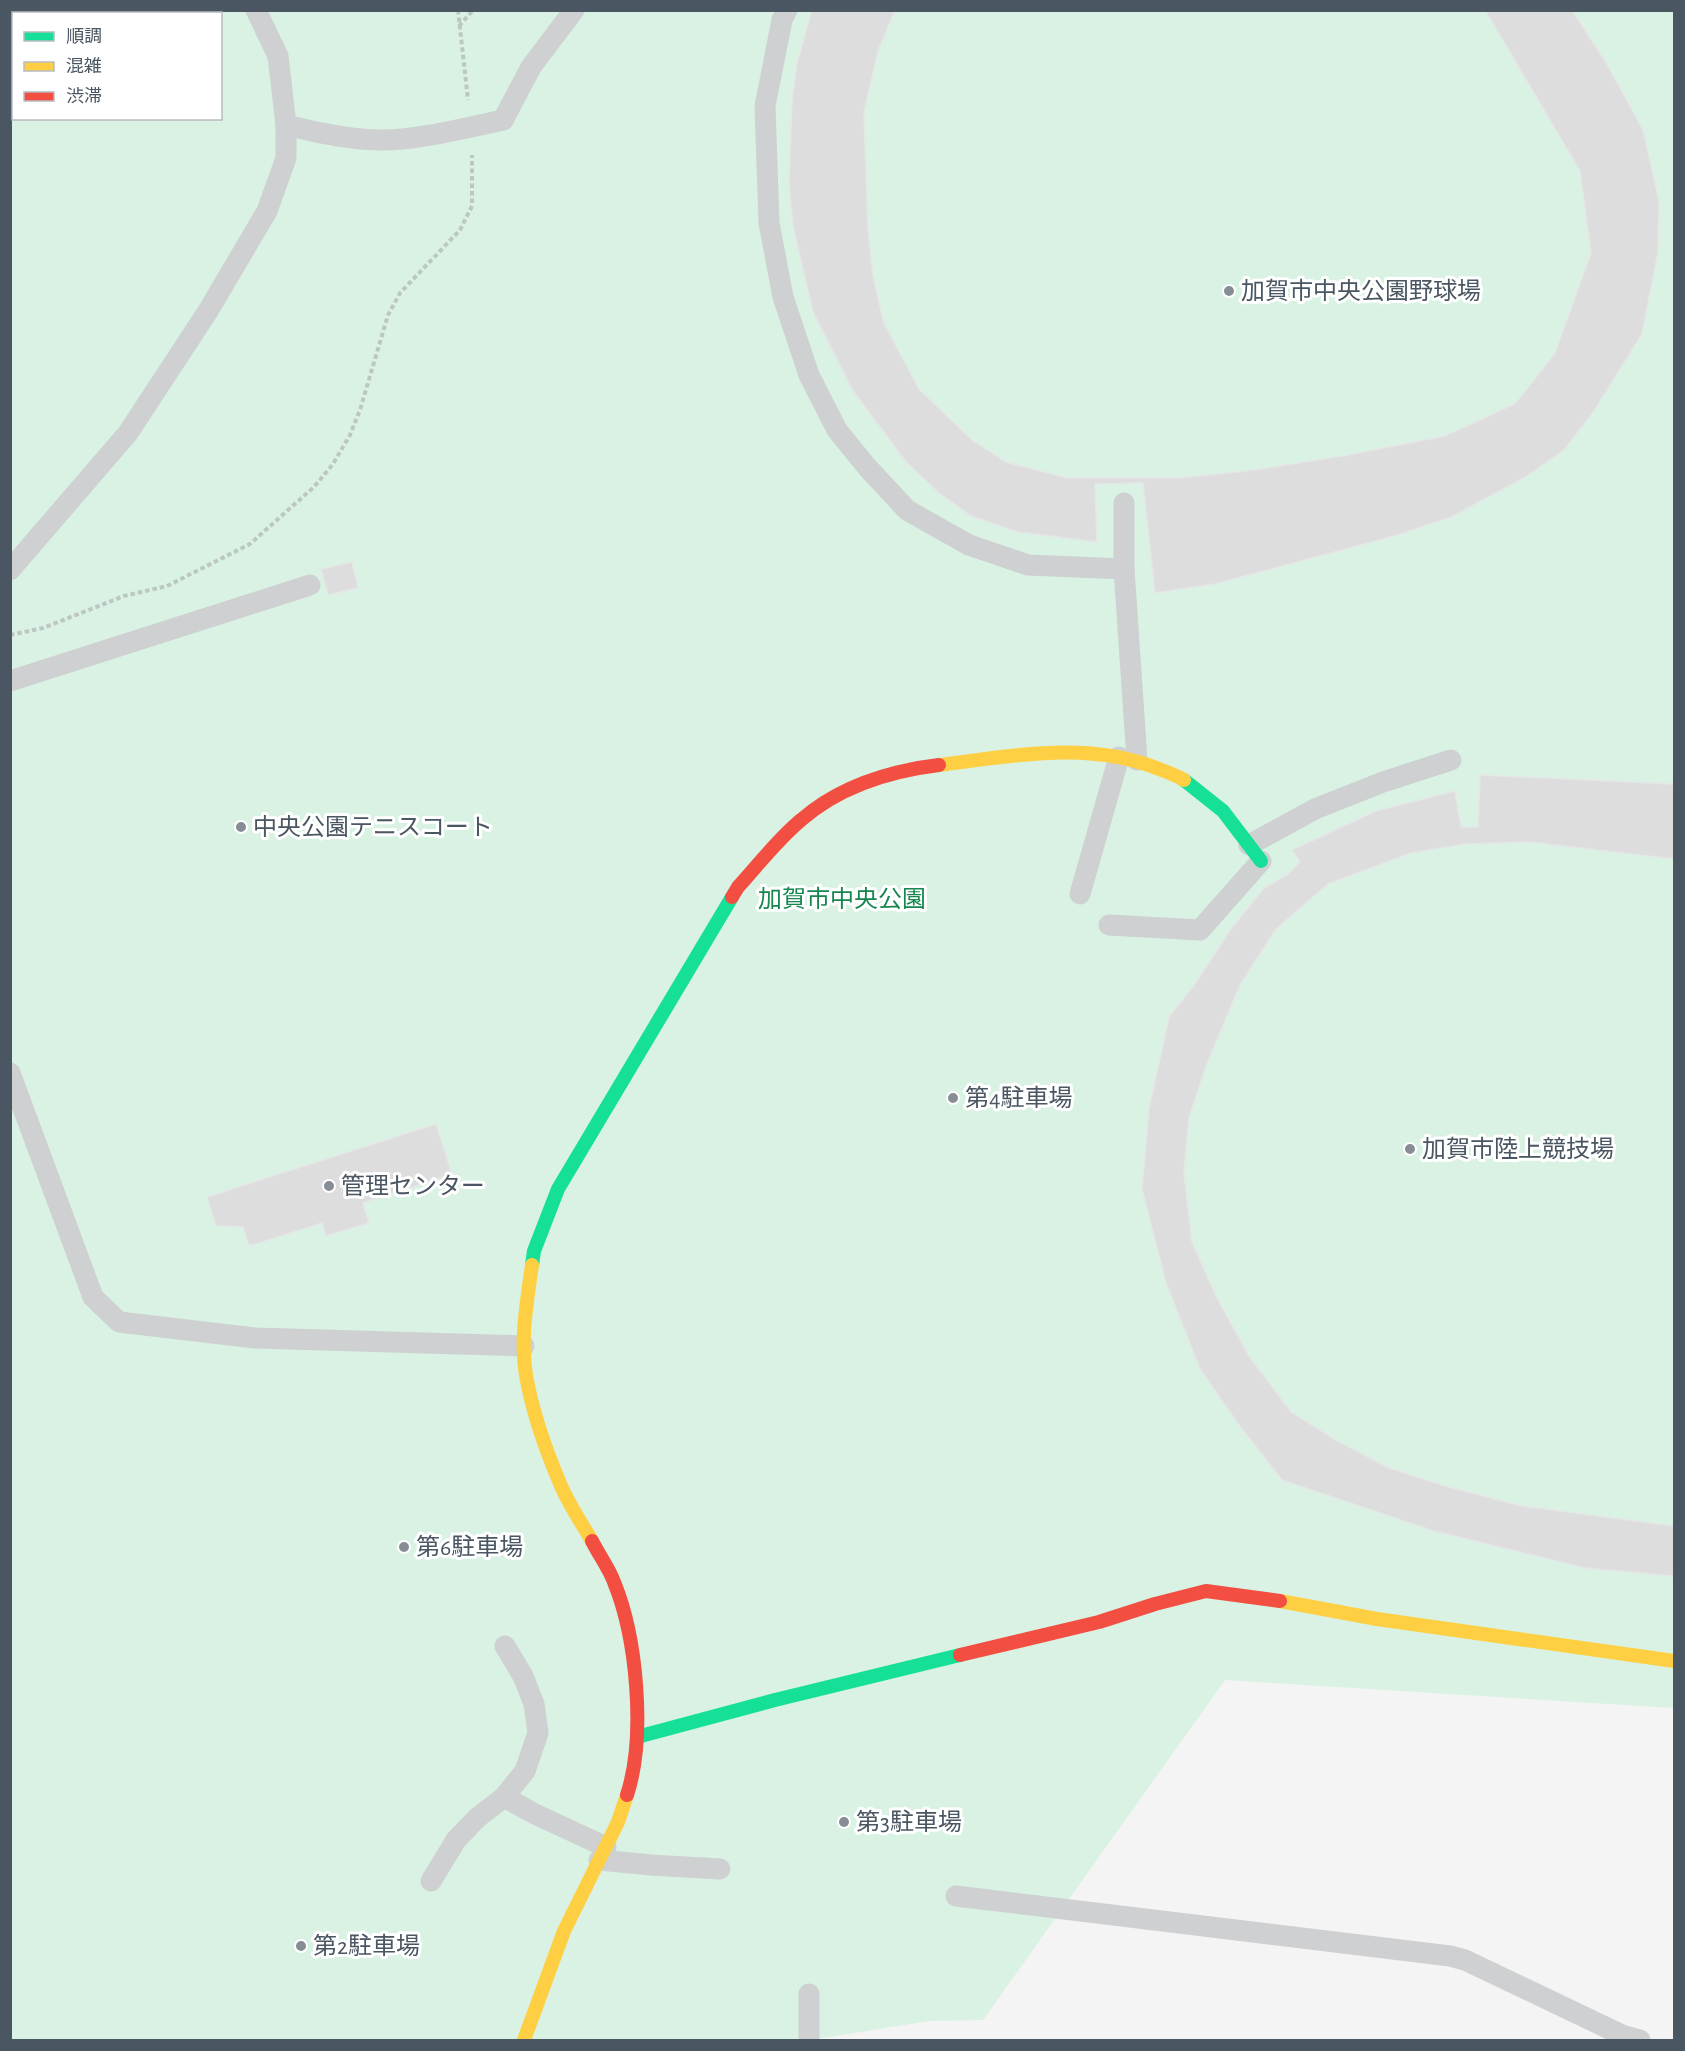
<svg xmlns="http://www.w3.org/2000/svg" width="1685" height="2051" font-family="'Alegreya Sans','Noto Sans JP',sans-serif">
	<rect width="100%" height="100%" fill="#f4f4f4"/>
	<path fill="#d9f2e3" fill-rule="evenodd" d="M11 11H1674V1708L1225 1680 983 2020 929 2021 810 2040H11ZM14 14H220V118H14Z"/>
	<g fill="#ddddde" stroke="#e5e6e7" stroke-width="1.5">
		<path d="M812 10H895L878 51 864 112 868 230 873 276 884 323 919 389 972 440 1006 462 1067 478H1180L1255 470 1348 455 1445 436 1515 404 1555 353 1591 253 1580 171 1485 10H1572L1607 64 1643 130 1659 201 1658 252 1642 334 1594 411 1564 450 1524 478 1451 517 1398 535 1215 584 1155 593 1143 483 1095 484 1097 542 1018 532 971 516 939 493 907 463 853 391 813 312 793 226 789 183 792 101 797 63Z"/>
		<path d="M352 562 358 588 328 595 321 569Z"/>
		<path d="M1480 775 1674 784V859L1530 842 1466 844 1411 853 1328 884 1276 929 1240 985 1206 1066 1189 1118 1184 1173 1192 1242 1216 1296 1249 1356 1291 1412 1336 1440 1389 1468 1452 1488 1522 1506 1674 1526V1576L1585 1568 1434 1531 1282 1480 1239 1425 1200 1369 1166 1283 1142 1189 1149 1109 1169 1017 1197 981 1231 929 1264 888 1287 875 1300 862 1292 850 1376 811 1455 791 1461 827H1478Z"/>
		<path d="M436 1124 452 1174 363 1203 369 1223 326 1236 322 1223 249 1246 243 1227 216 1226 207 1197Z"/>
	</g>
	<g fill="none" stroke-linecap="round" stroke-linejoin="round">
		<g stroke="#bcc7c4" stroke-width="4" stroke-dasharray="4.5 3" stroke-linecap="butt">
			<path d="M458 10 468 100"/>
			<path d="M459 26 473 10"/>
			<path d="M10 635 43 628 124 596 167 586 250 544 314 487 333 464 350 435 360 410 388 315 400 293 460 230 472 206V155"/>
		</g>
		<g stroke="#ced0d2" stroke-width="21">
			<path d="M787 10 782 20 765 106 769 223 783 297 809 375 837 430 867 467 907 510 969 545 1028 565 1124 569"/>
			<path d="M503 120 531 67 574 10"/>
			<path d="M1124 503V569L1137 760"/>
			<path d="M10 570 128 433 208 311 267 211 286 158V125L278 56 256 10"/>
			<path d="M10 681 310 585"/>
			<path d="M1249 845 1315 809 1383 782 1451 760"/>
			<path d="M1080 894 1119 757"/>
			<path d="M1109 925 1200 930 1261 861"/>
			<path d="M10 1073 93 1297 119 1322 255 1338 524 1346"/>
			<path d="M504 1797 535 1814 606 1847"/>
			<path d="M599 1860 651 1865 720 1869"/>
			<path d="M431 1881 456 1840 477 1818 504 1797 525 1771 538 1733 534 1704 523 1676 505 1646"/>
			<path d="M956 1896 1450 1956 1465 1960 1622 2035 1640 2040"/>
			<path d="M809 1994V2040"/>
		</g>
		<g stroke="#16e098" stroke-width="14">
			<path d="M1184 780 1223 811 1261 861"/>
			<path d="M532 1265 534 1251 558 1189 732 897"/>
			<path d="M637 1737 775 1700 960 1655"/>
		</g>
		<g stroke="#ffcf43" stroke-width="14">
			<path d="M939 765C1013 756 1088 740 1159 769 1167 772 1176 775 1184 780"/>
			<path d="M532 1265C527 1301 520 1339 526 1375 532 1410 545 1448 559 1481 567 1502 581 1522 592 1541"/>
			<path d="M1280 1601 1377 1619 1674 1661"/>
			<path d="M524 2040 564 1931 618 1822 627 1795"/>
		</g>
		<g stroke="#f24e42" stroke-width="14">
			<path d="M732 897 738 887C758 865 778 839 801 820 840 786 889 771 939 765"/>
			<path d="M592 1541C599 1555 609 1568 614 1582 637 1638 646 1737 627 1795"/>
			<path d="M960 1655 1099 1622 1155 1604 1206 1591 1280 1601"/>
		</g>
		<path stroke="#ced0d2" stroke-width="21" d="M286 125C323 134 364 143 402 139 436 136 470 127 503 120"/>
	</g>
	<g fill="#868d94" stroke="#fff" stroke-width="2">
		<circle cx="1229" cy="291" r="6"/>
		<circle cx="241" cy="827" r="6"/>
		<circle cx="953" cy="1098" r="6"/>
		<circle cx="1410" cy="1149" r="6"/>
		<circle cx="329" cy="1186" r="6"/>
		<circle cx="404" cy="1547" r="6"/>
		<circle cx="844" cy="1822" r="6"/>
		<circle cx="301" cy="1946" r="6"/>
	</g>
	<g text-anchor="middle" stroke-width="6" stroke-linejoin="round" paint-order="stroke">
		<g font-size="24" fill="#4a5661" stroke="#fff" text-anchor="start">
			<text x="1241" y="299">加賀市中央公園野球場</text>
			<text x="253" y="835">中央公園テニスコート</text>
			<text x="965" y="1106">第4駐車場</text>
			<text x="1422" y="1157">加賀市陸上競技場</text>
			<text x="341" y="1194">管理センター</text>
			<text x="416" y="1555">第6駐車場</text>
			<text x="856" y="1830">第3駐車場</text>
			<text x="313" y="1954">第2駐車場</text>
		</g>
		<g font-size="24" fill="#17864f" stroke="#fff">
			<text x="842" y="907">加賀市中央公園</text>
		</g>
	</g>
	<rect width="1685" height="2051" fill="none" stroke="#4a5661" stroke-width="24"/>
	<rect x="12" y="12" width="210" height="108" fill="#ffffff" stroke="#b7bbc0" stroke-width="1.5"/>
	<rect x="24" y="32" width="30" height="9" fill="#16e098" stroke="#b7bbc0" stroke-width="1.5"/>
	<text x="66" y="42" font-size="18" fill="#4a5661">順調</text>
	<rect x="24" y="62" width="30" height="9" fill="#ffcf43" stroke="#b7bbc0" stroke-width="1.5"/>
	<text x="66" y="72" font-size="18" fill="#4a5661">混雑</text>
	<rect x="24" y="92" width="30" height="9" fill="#f24e42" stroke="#b7bbc0" stroke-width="1.5"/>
	<text x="66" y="102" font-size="18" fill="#4a5661">渋滞</text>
</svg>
